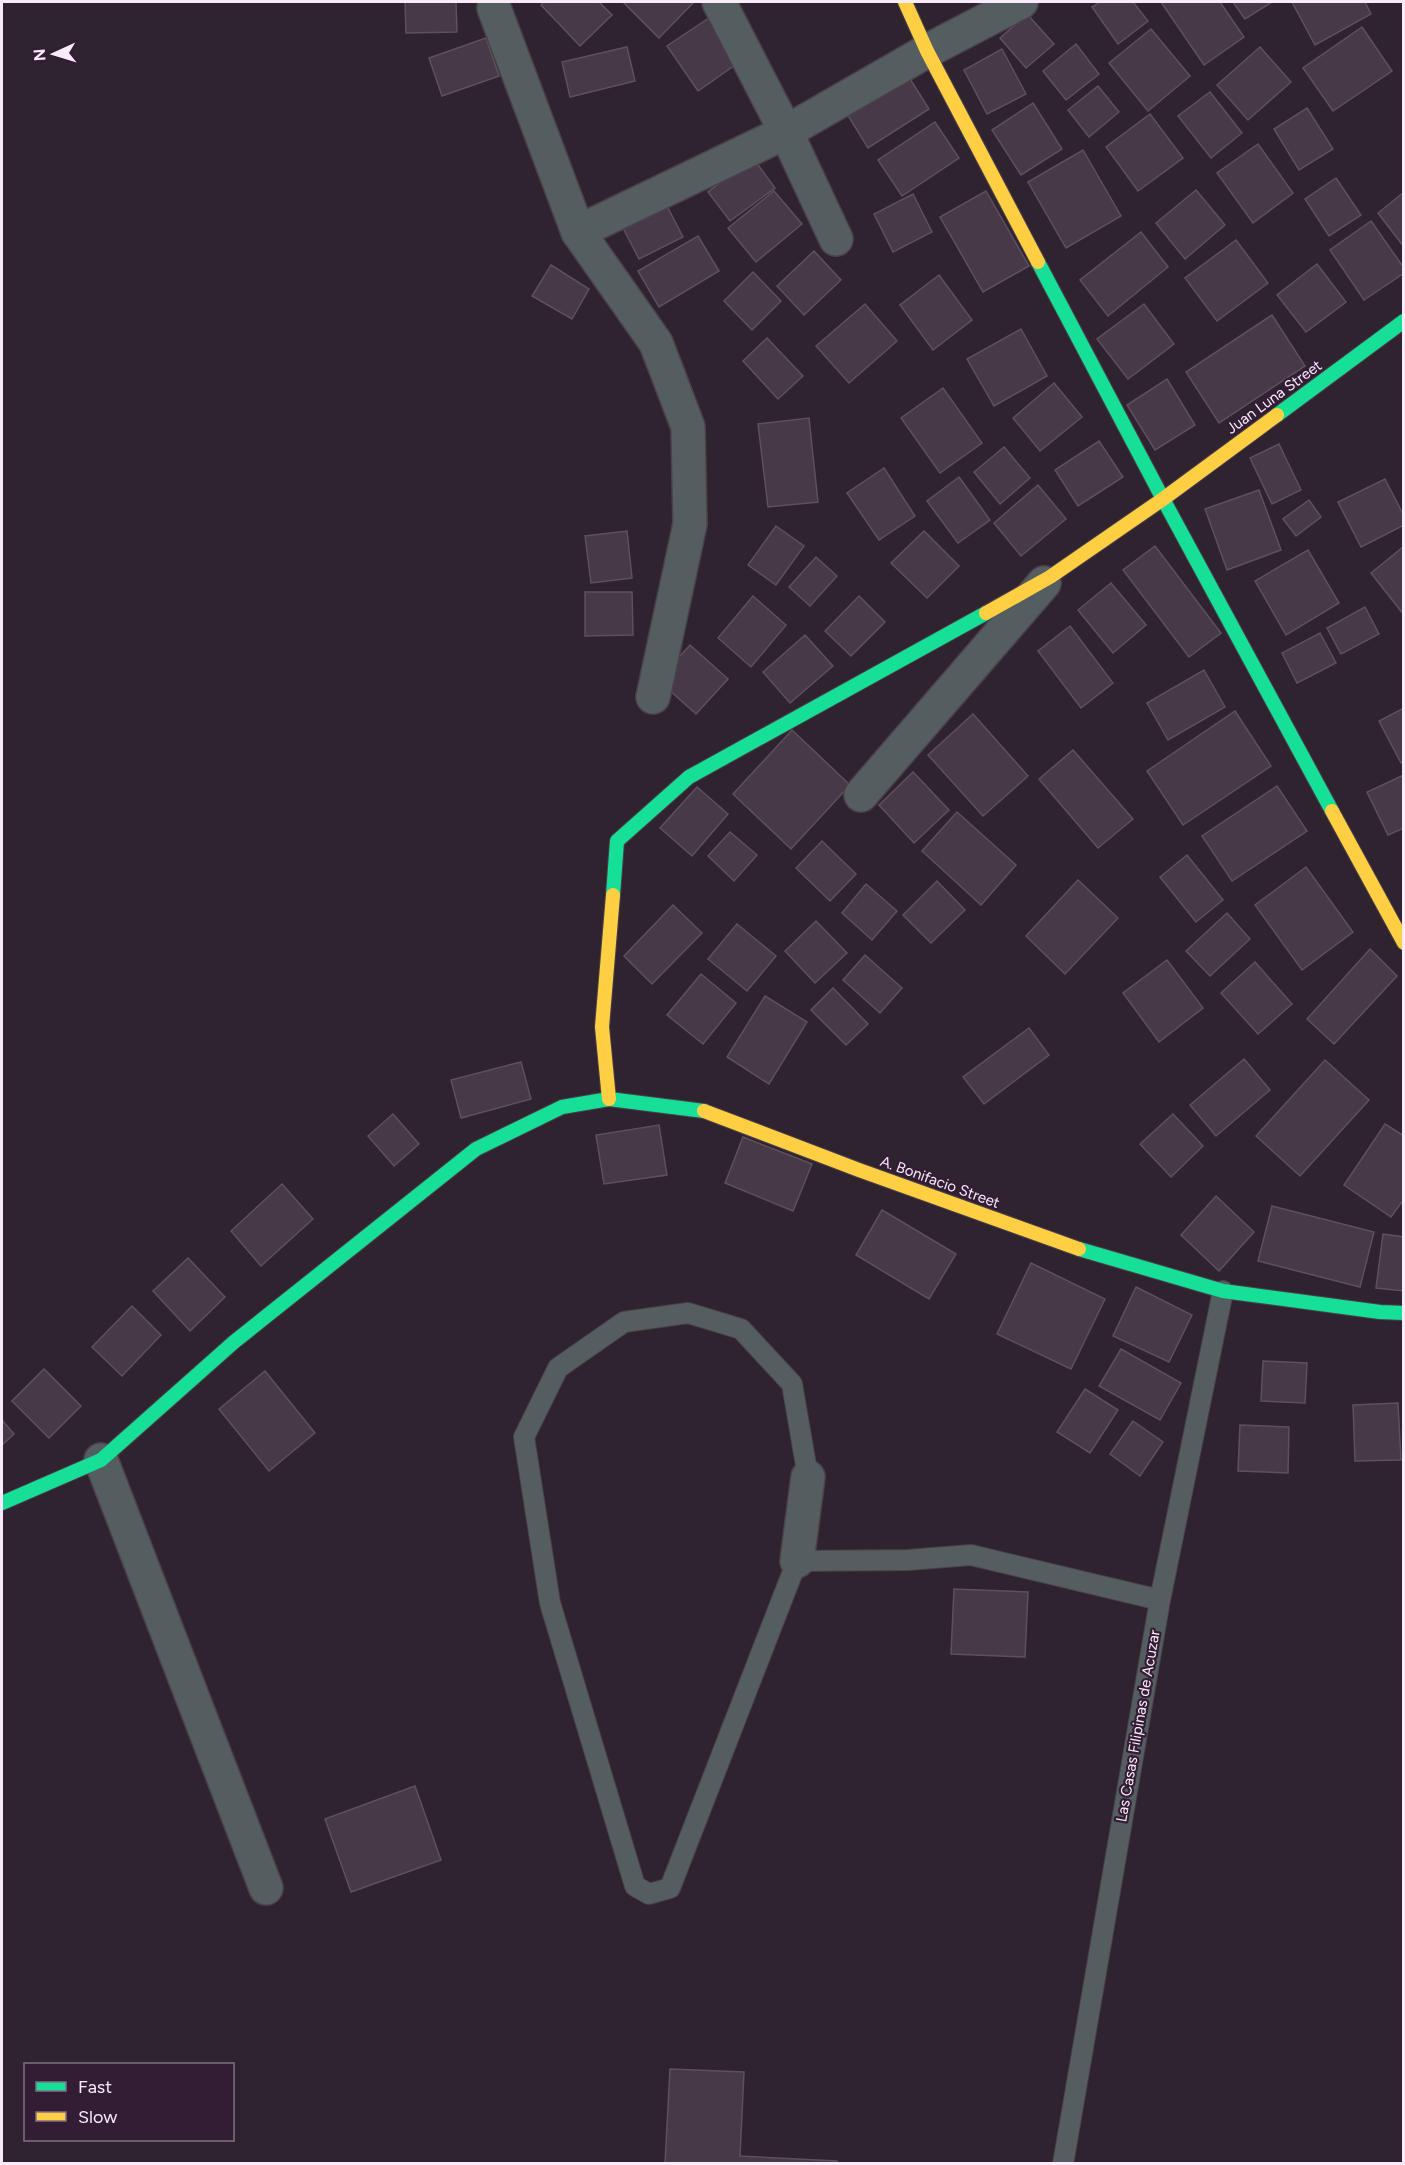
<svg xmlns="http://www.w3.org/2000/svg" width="1405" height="2165" font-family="Figtree,sans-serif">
	<rect width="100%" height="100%" fill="#2f232f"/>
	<g fill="#473947" stroke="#5c515c" stroke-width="1.5">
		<path d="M405 2H456L457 32 406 33Z"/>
		<path d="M544 2H599L612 15 580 46 541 5Z"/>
		<path d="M623 2H694L659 38Z"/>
		<path d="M1100 2H1133L1148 21 1118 44 1092 7Z"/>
		<path d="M1161 2H1220L1244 37 1204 65Z"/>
		<path d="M1233 2H1272L1245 19Z"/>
		<path d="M1292 2H1365L1371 14 1315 45Z"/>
		<path d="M715 14 745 58 698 91 667 46Z"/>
		<path d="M1027 14 1054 44 1026 68 1000 38Z"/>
		<path d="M1362 27 1392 71 1333 111 1303 68Z"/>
		<path d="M1151 29 1190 76 1148 111 1109 63Z"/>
		<path d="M486 38 499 76 442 96 429 58Z"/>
		<path d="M1076 44 1099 74 1066 100 1043 71Z"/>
		<path d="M627 47 635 81 570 97 562 62Z"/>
		<path d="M1260 47 1291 82 1248 120 1217 85Z"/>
		<path d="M1002 49 1026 94 987 114 964 70Z"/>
		<path d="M905 71 929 109 868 148 844 109Z"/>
		<path d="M1098 86 1119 112 1089 137 1068 110Z"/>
		<path d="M1210 92 1242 133 1211 158 1178 116Z"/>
		<path d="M1033 103 1062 149 1021 175 992 130Z"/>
		<path d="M1307 108 1333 149 1299 170 1274 129Z"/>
		<path d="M1150 114 1183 158 1138 191 1106 147Z"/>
		<path d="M935 122 959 158 902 196 878 160Z"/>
		<path d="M1258 144 1293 193 1253 223 1217 173Z"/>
		<path d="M1083 150 1121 216 1066 248 1028 182Z"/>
		<path d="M753 158 775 188 730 221 708 192Z"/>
		<path d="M1336 178 1361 215 1329 236 1305 199Z"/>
		<path d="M1196 190 1225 225 1185 259 1156 223Z"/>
		<path d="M774 191 802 224 756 262 728 228Z"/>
		<path d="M986 191 1029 266 983 292 940 217Z"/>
		<path d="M1404 192V247L1378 213Z"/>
		<path d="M913 194 932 232 893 252 874 214Z"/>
		<path d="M666 204 683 237 639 259 622 226Z"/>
		<path d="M1371 221 1404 268V273L1364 300 1330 250Z"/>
		<path d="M1141 232 1168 267 1108 316 1080 280Z"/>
		<path d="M698 236 719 271 659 307 638 271Z"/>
		<path d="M1236 240 1268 283 1217 321 1185 278Z"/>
		<path d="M814 251 841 280 804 315 777 286Z"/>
		<path d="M1317 264 1346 302 1306 332 1277 295Z"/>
		<path d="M551 265 589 289 572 319 532 296Z"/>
		<path d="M753 272 781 301 752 330 724 301Z"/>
		<path d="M939 275 972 320 933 350 900 305Z"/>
		<path d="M865 304 897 341 849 383 816 346Z"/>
		<path d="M1144 304 1174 344 1128 379 1097 339Z"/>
		<path d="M1272 315 1305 366 1219 423 1186 372Z"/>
		<path d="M1021 329 1047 376 994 406 967 359Z"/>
		<path d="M767 338 803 376 778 399 743 361Z"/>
		<path d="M1167 379 1195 425 1155 450 1127 405Z"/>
		<path d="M1054 383 1082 417 1040 451 1013 418Z"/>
		<path d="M943 388 982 443 940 473 901 418Z"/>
		<path d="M809 418 818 502 768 507 758 424Z"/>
		<path d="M1099 441 1123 477 1078 506 1055 470Z"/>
		<path d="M1279 444 1301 490 1272 504 1250 458Z"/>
		<path d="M1004 447 1030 478 1000 504 974 472Z"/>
		<path d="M884 468 915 516 879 540 847 493Z"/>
		<path d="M959 477 990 520 958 543 927 501Z"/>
		<path d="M1385 479 1404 516V525L1361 547 1338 502Z"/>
		<path d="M1038 485 1066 519 1021 556 994 523Z"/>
		<path d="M1259 490 1281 550 1227 570 1205 509Z"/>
		<path d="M1309 500 1321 517 1296 536 1283 519Z"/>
		<path d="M776 526 804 546 776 585 748 565Z"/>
		<path d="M627 531 632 578 591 583 585 536Z"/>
		<path d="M924 531 959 566 927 598 891 563Z"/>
		<path d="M1155 546 1221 633 1189 657 1123 570Z"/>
		<path d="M1403 547 1404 548V615L1371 573Z"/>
		<path d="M1308 550 1339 603 1286 635 1255 581Z"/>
		<path d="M816 557 837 576 810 606 789 587Z"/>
		<path d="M1111 583 1146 625 1113 653 1078 610Z"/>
		<path d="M585 592H632L633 635 585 636Z"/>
		<path d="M753 596 786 625 751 667 718 638Z"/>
		<path d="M859 596 885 622 851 656 825 631Z"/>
		<path d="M1365 607 1379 634 1341 654 1327 628Z"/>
		<path d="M1070 626 1113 683 1081 708 1038 651Z"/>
		<path d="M1320 633 1336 663 1297 683 1282 653Z"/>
		<path d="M805 635 833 666 790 703 763 672Z"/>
		<path d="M690 645 728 679 696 714 658 680Z"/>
		<path d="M1204 670 1225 707 1168 740 1147 703Z"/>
		<path d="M1404 708V761L1401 763 1379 721Z"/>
		<path d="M1235 711 1271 766 1183 825 1147 771Z"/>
		<path d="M973 714 1028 776 983 816 928 755Z"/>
		<path d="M792 730 850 785 791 849 733 794Z"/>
		<path d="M1073 750 1133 819 1098 848 1039 779Z"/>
		<path d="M913 772 949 810 914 843 879 805Z"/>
		<path d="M1404 775V828L1388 835 1367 792Z"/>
		<path d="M1277 786 1307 831 1232 881 1202 836Z"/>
		<path d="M697 787 728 814 692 856 660 828Z"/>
		<path d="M957 812 1016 865 981 905 922 851Z"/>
		<path d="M730 832 757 855 734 881 708 856Z"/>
		<path d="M822 841 856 874 830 901 796 868Z"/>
		<path d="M1187 855 1223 900 1196 922 1160 877Z"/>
		<path d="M1306 867 1353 932 1302 970 1255 905Z"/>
		<path d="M1078 880 1118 918 1065 974 1026 936Z"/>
		<path d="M937 881 965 910 931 943 903 915Z"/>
		<path d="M866 884 897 911 872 940 842 913Z"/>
		<path d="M673 905 702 933 652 984 624 956Z"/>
		<path d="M1227 913 1250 939 1210 976 1186 951Z"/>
		<path d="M816 921 847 953 815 983 785 951Z"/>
		<path d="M737 924 776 956 747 991 708 959Z"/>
		<path d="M1370 949 1397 976 1334 1044 1307 1019Z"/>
		<path d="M865 955 902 988 880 1013 843 980Z"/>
		<path d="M1167 960 1203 1008 1159 1042 1123 993Z"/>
		<path d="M1255 962 1292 1004 1258 1034 1221 993Z"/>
		<path d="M701 974 736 1003 703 1044 667 1015Z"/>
		<path d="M833 988 868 1024 846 1045 811 1010Z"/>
		<path d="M765 996 807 1022 769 1084 727 1057Z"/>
		<path d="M1029 1028 1049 1055 984 1104 963 1077Z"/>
		<path d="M1244 1059 1270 1090 1216 1136 1190 1105Z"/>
		<path d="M1325 1060 1369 1100 1300 1176 1256 1136Z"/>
		<path d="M521 1062 531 1099 461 1118 451 1080Z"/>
		<path d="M393 1114 419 1144 394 1166 368 1136Z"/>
		<path d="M1173 1114 1203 1146 1171 1177 1140 1144Z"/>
		<path d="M1385 1124 1404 1136V1199L1391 1217 1344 1185Z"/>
		<path d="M659 1125 667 1175 604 1184 596 1135Z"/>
		<path d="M743 1137 812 1164 793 1211 725 1183Z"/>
		<path d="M282 1184 313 1219 261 1266 231 1231Z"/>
		<path d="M1216 1196 1254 1232 1219 1271 1181 1235Z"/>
		<path d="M1272 1206 1374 1232 1360 1287 1258 1261Z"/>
		<path d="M882 1210 956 1254 929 1299 856 1255Z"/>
		<path d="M1383 1234 1404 1237V1291L1376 1288Z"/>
		<path d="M188 1258 225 1297 190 1331 153 1291Z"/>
		<path d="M1031 1263 1105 1299 1071 1369 997 1334Z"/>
		<path d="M1136 1287 1192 1315 1169 1362 1113 1336Z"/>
		<path d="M132 1306 161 1335 122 1376 92 1347Z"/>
		<path d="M1121 1349 1181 1383 1160 1420 1099 1386Z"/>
		<path d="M1263 1361 1307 1363 1305 1403 1261 1401Z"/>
		<path d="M44 1369 81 1406 49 1438 12 1401Z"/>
		<path d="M265 1371 315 1433 269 1471 219 1409Z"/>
		<path d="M1085 1389 1118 1410 1090 1453 1057 1432Z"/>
		<path d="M1398 1403 1401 1460 1355 1461 1353 1405Z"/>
		<path d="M2 1420 14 1434 2 1445Z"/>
		<path d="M1133 1421 1163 1442 1140 1476 1110 1454Z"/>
		<path d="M1240 1425 1289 1427 1288 1473 1238 1471Z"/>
		<path d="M954 1589 1028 1592 1025 1657 951 1654Z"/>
		<path d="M415 1786 441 1860 351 1892 325 1819Z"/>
		<path d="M670 2069 744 2072 740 2156 837 2161V2164H665Z"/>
	</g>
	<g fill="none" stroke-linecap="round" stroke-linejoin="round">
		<defs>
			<g id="lane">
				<path d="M808 1477 792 1384 741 1329 688 1313 624 1322 558 1368 524 1437 550 1603 635 1886 649 1894 670 1888 797 1561 908 1560 971 1555 1160 1600"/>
				<path d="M1063 2164 1160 1600 1223 1291"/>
			</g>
			<g id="street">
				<path d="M719 2 786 132 836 239"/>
				<path d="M494 8 578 232 656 343 688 427 690 524 653 697"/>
				<path d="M578 232 786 132 927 51 1021 2"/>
				<path d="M861 795 1044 583"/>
				<path d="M101 1460 266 1888"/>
				<path d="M797 1561 808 1477"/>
			</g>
			<g id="fast">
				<path d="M1038 262 1163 499 1332 811"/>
				<path d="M1277 415 1404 321"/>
				<path d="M613 895 617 841 689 777 986 613"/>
				<path d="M1079 1249 1223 1291 1380 1312 1404 1313"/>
				<path d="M2 1503 101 1460 234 1342 476 1149 562 1107 609 1099 704 1111"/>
			</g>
			<g id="slow">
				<path d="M905 2 927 51 1038 262"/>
				<path d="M986 613 1050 577 1163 499 1277 415"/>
				<path d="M1332 811 1404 943"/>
				<path d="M609 1099 602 1027 613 895"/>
				<path d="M704 1111 859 1170 1079 1249"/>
			</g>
		</defs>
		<use href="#lane" stroke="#4b404b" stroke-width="22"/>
		<use href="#street" stroke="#4b404b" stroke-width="36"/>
		<use href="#fast" stroke="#4b404b" stroke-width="16"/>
		<use href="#slow" stroke="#4b404b" stroke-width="16"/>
		<use href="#lane" stroke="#545e61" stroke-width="20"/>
		<use href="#street" stroke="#545e61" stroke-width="33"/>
		<use href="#fast" stroke="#16e098" stroke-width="14"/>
		<use href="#slow" stroke="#ffcf43" stroke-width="14"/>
	</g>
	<g text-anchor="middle" stroke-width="4.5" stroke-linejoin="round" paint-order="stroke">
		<g font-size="15" fill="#faebfb" stroke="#331d35">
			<text transform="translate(1274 397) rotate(-36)" y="5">Juan Luna Street</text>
			<text transform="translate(940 1182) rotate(20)" y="5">A. Bonifacio Street</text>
			<text transform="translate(1138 1726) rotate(-80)" y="5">Las Casas Filipinas de Acuzar</text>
		</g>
	</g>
	<rect width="1405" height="2165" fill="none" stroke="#faebfb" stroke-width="6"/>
	<rect x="24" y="2063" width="210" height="78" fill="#331d35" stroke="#836f84" stroke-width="1.5"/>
	<rect x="36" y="2082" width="30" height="9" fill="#16e098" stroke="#836f84" stroke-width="1.5"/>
	<text x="78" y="2093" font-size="18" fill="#faebfb">Fast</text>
	<rect x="36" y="2112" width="30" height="9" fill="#ffcf43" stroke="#836f84" stroke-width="1.5"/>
	<text x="78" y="2123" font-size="18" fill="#faebfb">Slow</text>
	<g transform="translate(54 54) rotate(266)" stroke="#331d35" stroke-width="4.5" paint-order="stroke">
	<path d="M0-4.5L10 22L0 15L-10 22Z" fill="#faebfb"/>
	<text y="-9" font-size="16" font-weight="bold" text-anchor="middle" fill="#faebfb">N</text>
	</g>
</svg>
